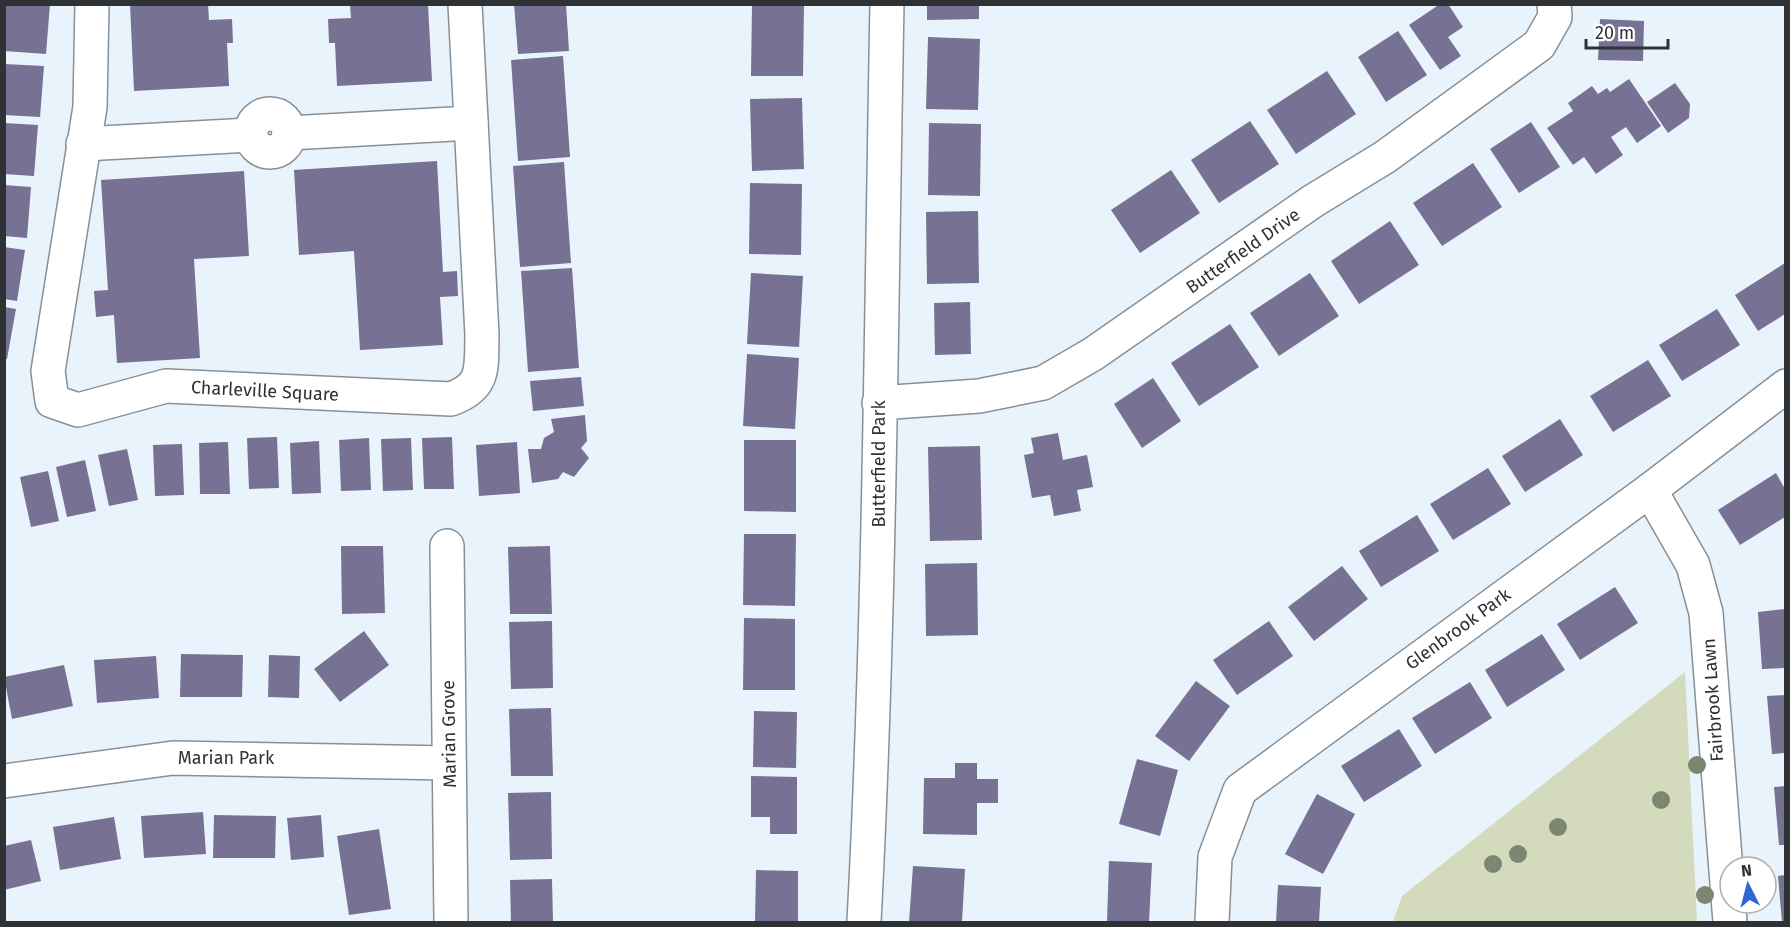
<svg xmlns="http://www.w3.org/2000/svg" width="1790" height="927" font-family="'Fira Sans',sans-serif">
	<rect width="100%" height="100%" fill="#e9f3fc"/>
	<path fill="#d4dbbc" d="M1685 672 1697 922H1393L1402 896Z"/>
	<g fill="#777193">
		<path d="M4 4H50L46 54 4 51Z"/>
		<path d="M130 4H208L209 20 232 19 233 43H227L229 86 134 91Z"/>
		<path d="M350 4H428L432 81 337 86 335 43H329L328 19 351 18Z"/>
		<path d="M514 4H566L569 51 518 54Z"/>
		<path d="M752 4 804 5 803 76H751Z"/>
		<path d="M927 4H979V19L927 20Z"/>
		<path d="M1440 4H1448L1463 27 1448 37 1461 56 1440 70 1409 25Z"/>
		<path d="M1600 19 1644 21 1643 61 1598 60Z"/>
		<path d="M1398 31 1427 75 1386 102 1358 57Z"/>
		<path d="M928 37 980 39 978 110 926 109Z"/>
		<path d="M563 56 570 157 518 161 511 60Z"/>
		<path d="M4 64 44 66 40 117 4 115Z"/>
		<path d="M1327 71 1356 114 1296 154 1267 110Z"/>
		<path d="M1629 79 1661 126 1637 143 1626 127 1611 137 1623 155 1596 174 1584 157 1573 165 1547 128 1573 111 1568 103 1592 86 1598 94 1607 88 1610 92Z"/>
		<path d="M1675 83 1690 104 1689 118 1668 133 1647 102Z"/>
		<path d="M802 98 804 169 752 171 750 99Z"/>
		<path d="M1250 121 1279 164 1219 203 1191 160Z"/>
		<path d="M1531 122 1560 167 1519 193 1490 149Z"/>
		<path d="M4 123 38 125 34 176 4 174Z"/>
		<path d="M929 123 981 124 980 196 928 195Z"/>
		<path d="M437 161 443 272 457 271 458 296 440 297 443 345 360 350 354 251 299 255 294 170Z"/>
		<path d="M564 162 571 263 520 267 513 166Z"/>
		<path d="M1473 163 1502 207 1442 246 1413 203Z"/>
		<path d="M1171 170 1200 213 1140 253 1111 210Z"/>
		<path d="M244 171 249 256 194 259 200 358 117 363 114 315 96 317 94 291 108 290 101 180Z"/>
		<path d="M750 183 802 184 801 255 749 254Z"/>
		<path d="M4 185 31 187 27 238 4 236Z"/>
		<path d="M978 211 979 283 927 284 926 212Z"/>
		<path d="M1390 221 1419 265 1359 304 1331 261Z"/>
		<path d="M4 247 25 250 17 301 4 299Z"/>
		<path d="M1785 263V314L1758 331 1735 295Z"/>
		<path d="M572 268 579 368 528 372 521 271Z"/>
		<path d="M751 273 803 276 799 347 747 344Z"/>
		<path d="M1310 273 1339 316 1279 356 1250 313Z"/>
		<path d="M970 302 971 354 935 355 934 303Z"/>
		<path d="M4 307 16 309 7 359H4Z"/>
		<path d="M1717 309 1740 345 1682 381 1659 345Z"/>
		<path d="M1230 324 1259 367 1199 406 1171 363Z"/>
		<path d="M747 354 799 358 795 429 743 426Z"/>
		<path d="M1648 360 1671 396 1613 432 1590 396Z"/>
		<path d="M581 377 584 406 533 411 530 381Z"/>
		<path d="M1153 378 1181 421 1142 448 1114 404Z"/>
		<path d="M585 415 587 441 581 448 589 458 574 477 563 472 558 479 532 483 528 449H541L544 438 554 432 551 419Z"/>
		<path d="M1560 419 1583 455 1525 492 1502 456Z"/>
		<path d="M1058 433 1063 460 1087 455 1093 487 1077 490 1081 511 1054 516 1050 495 1032 498 1024 455 1034 453 1031 438Z"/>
		<path d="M277 437 279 488 249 489 247 438Z"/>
		<path d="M452 437 454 489H424L422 438Z"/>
		<path d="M369 438 371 490 341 491 339 440Z"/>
		<path d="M411 438 413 490 383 491 381 439Z"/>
		<path d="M744 440H796V512L744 511Z"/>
		<path d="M319 441 321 493 292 494 290 443Z"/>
		<path d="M228 442 230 494H200L199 443Z"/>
		<path d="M517 442 520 493 479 496 476 445Z"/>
		<path d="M182 444 184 495 155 496 153 445Z"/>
		<path d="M980 446 982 540 930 541 928 447Z"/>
		<path d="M127 449 138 500 109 506 98 455Z"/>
		<path d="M85 460 96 511 67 517 56 467Z"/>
		<path d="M1488 468 1511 504 1453 540 1430 504Z"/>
		<path d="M48 471 59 521 31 527 20 477Z"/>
		<path d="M1776 473 1785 489V517L1740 545 1718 510Z"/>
		<path d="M1417 515 1439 551 1381 587 1359 551Z"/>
		<path d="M744 534H796L795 606 743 605Z"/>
		<path d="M341 546H383L385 613 342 614Z"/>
		<path d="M550 546 552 614H510L508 547Z"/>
		<path d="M977 563 978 635 926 636 925 564Z"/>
		<path d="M1342 566 1368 599 1314 641 1288 607Z"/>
		<path d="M1615 587 1638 623 1580 660 1557 624Z"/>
		<path d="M1785 609V668L1762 669 1758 612Z"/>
		<path d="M744 618 795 619V690H743Z"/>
		<path d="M552 621 553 688 511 689 509 622Z"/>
		<path d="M1269 621 1293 656 1237 695 1213 660Z"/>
		<path d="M364 631 389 665 340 702 314 669Z"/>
		<path d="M1542 634 1565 670 1507 707 1485 670Z"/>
		<path d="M181 654 243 655 242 697H180Z"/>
		<path d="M269 655 300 656 299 698 268 697Z"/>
		<path d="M156 656 159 698 97 703 94 660Z"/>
		<path d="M64 665 73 706 12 719 4 677Z"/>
		<path d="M1196 681 1230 706 1189 761 1155 736Z"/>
		<path d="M1470 682 1492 718 1435 754 1412 718Z"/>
		<path d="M1785 695V753L1772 754 1767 696Z"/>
		<path d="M551 708 553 776H511L509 709Z"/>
		<path d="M754 711 797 712 796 768 753 767Z"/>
		<path d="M1399 729 1422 766 1364 802 1341 766Z"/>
		<path d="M1137 759 1178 770 1160 836 1119 824Z"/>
		<path d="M955 763H977V779H998V803H977V835L923 834 924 778H955Z"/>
		<path d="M751 776 797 777V834H770V817H751Z"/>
		<path d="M1785 786V845H1779L1774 787Z"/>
		<path d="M551 792 552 859 510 860 508 793Z"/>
		<path d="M1317 794 1355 814 1323 874 1285 854Z"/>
		<path d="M203 812 206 854 144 858 141 816Z"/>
		<path d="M214 815 276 816 275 858H213Z"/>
		<path d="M321 815 324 857 291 860 287 818Z"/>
		<path d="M114 817 121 859 60 870 53 827Z"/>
		<path d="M379 829 391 909 349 915 337 836Z"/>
		<path d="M31 840 41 881 4 890V846Z"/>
		<path d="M1109 861 1152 863 1149 922H1107Z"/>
		<path d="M913 866 965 869 962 922H909Z"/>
		<path d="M756 870 798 871V922H755Z"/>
		<path d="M1785 875V922H1782L1778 876Z"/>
		<path d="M552 879 553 922H511L510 880Z"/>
		<path d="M1278 885 1321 887 1319 922H1276Z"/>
	</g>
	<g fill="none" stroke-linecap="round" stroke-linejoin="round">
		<defs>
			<g id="minor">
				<path d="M92 4 90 107 48 371 52 401 78 410 166 386 451 399C486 386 481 368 482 335L465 4"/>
				<circle cx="270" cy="133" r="19"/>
				<path d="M289 133 471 123"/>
				<path d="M83 144 250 135"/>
				<path d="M879 403 979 396 1043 383 1093 354 1313 201 1385 157 1539 45 1555 17 1554 4"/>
				<path d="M1650 490 1693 565 1706 613 1730 922"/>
				<path d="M447 546 451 922"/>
				<path d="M4 781 173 758 449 763"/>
				<path d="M864 922C880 617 881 311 887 4"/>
				<path d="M1212 922 1215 857 1240 790 1650 490 1786 386"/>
			</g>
		</defs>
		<use href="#minor" stroke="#879098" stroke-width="36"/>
		<use href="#minor" stroke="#fff" stroke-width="33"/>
	</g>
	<g fill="#7e8671">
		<circle cx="1697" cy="765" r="9"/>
		<circle cx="1661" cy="800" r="9"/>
		<circle cx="1558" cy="827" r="9"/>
		<circle cx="1518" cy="854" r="9"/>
		<circle cx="1493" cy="864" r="9"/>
		<circle cx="1705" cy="895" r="9"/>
	</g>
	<g text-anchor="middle" stroke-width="6" stroke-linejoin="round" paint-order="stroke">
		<g font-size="18" fill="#2e3235" stroke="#fff">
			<text transform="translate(1243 251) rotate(-35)" y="6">Butterfield Drive</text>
			<text transform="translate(265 391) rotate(3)" y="6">Charleville Square</text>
			<text transform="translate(879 464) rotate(-90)" y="6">Butterfield Park</text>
			<text transform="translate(1458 629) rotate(-36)" y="6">Glenbrook Park</text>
			<text transform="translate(1713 700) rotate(-94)" y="6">Fairbrook Lawn</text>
			<text transform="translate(449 734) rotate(-91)" y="6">Marian Grove</text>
			<text x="226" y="764">Marian Park</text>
		</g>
	</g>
	<rect width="1790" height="927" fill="none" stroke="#2e3235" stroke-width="12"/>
	<g transform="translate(1748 885) rotate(354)"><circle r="28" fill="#ffffff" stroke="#abadae" stroke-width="1.5"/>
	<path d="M0-4.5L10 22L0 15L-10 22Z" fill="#3066d5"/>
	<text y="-9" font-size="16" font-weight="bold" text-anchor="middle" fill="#2e3235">N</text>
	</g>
	<path d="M1586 39v9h82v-9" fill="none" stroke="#2e3235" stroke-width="3"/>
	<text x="1595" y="39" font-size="18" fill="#2e3235" stroke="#ffffff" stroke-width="4.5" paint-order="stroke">20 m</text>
</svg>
